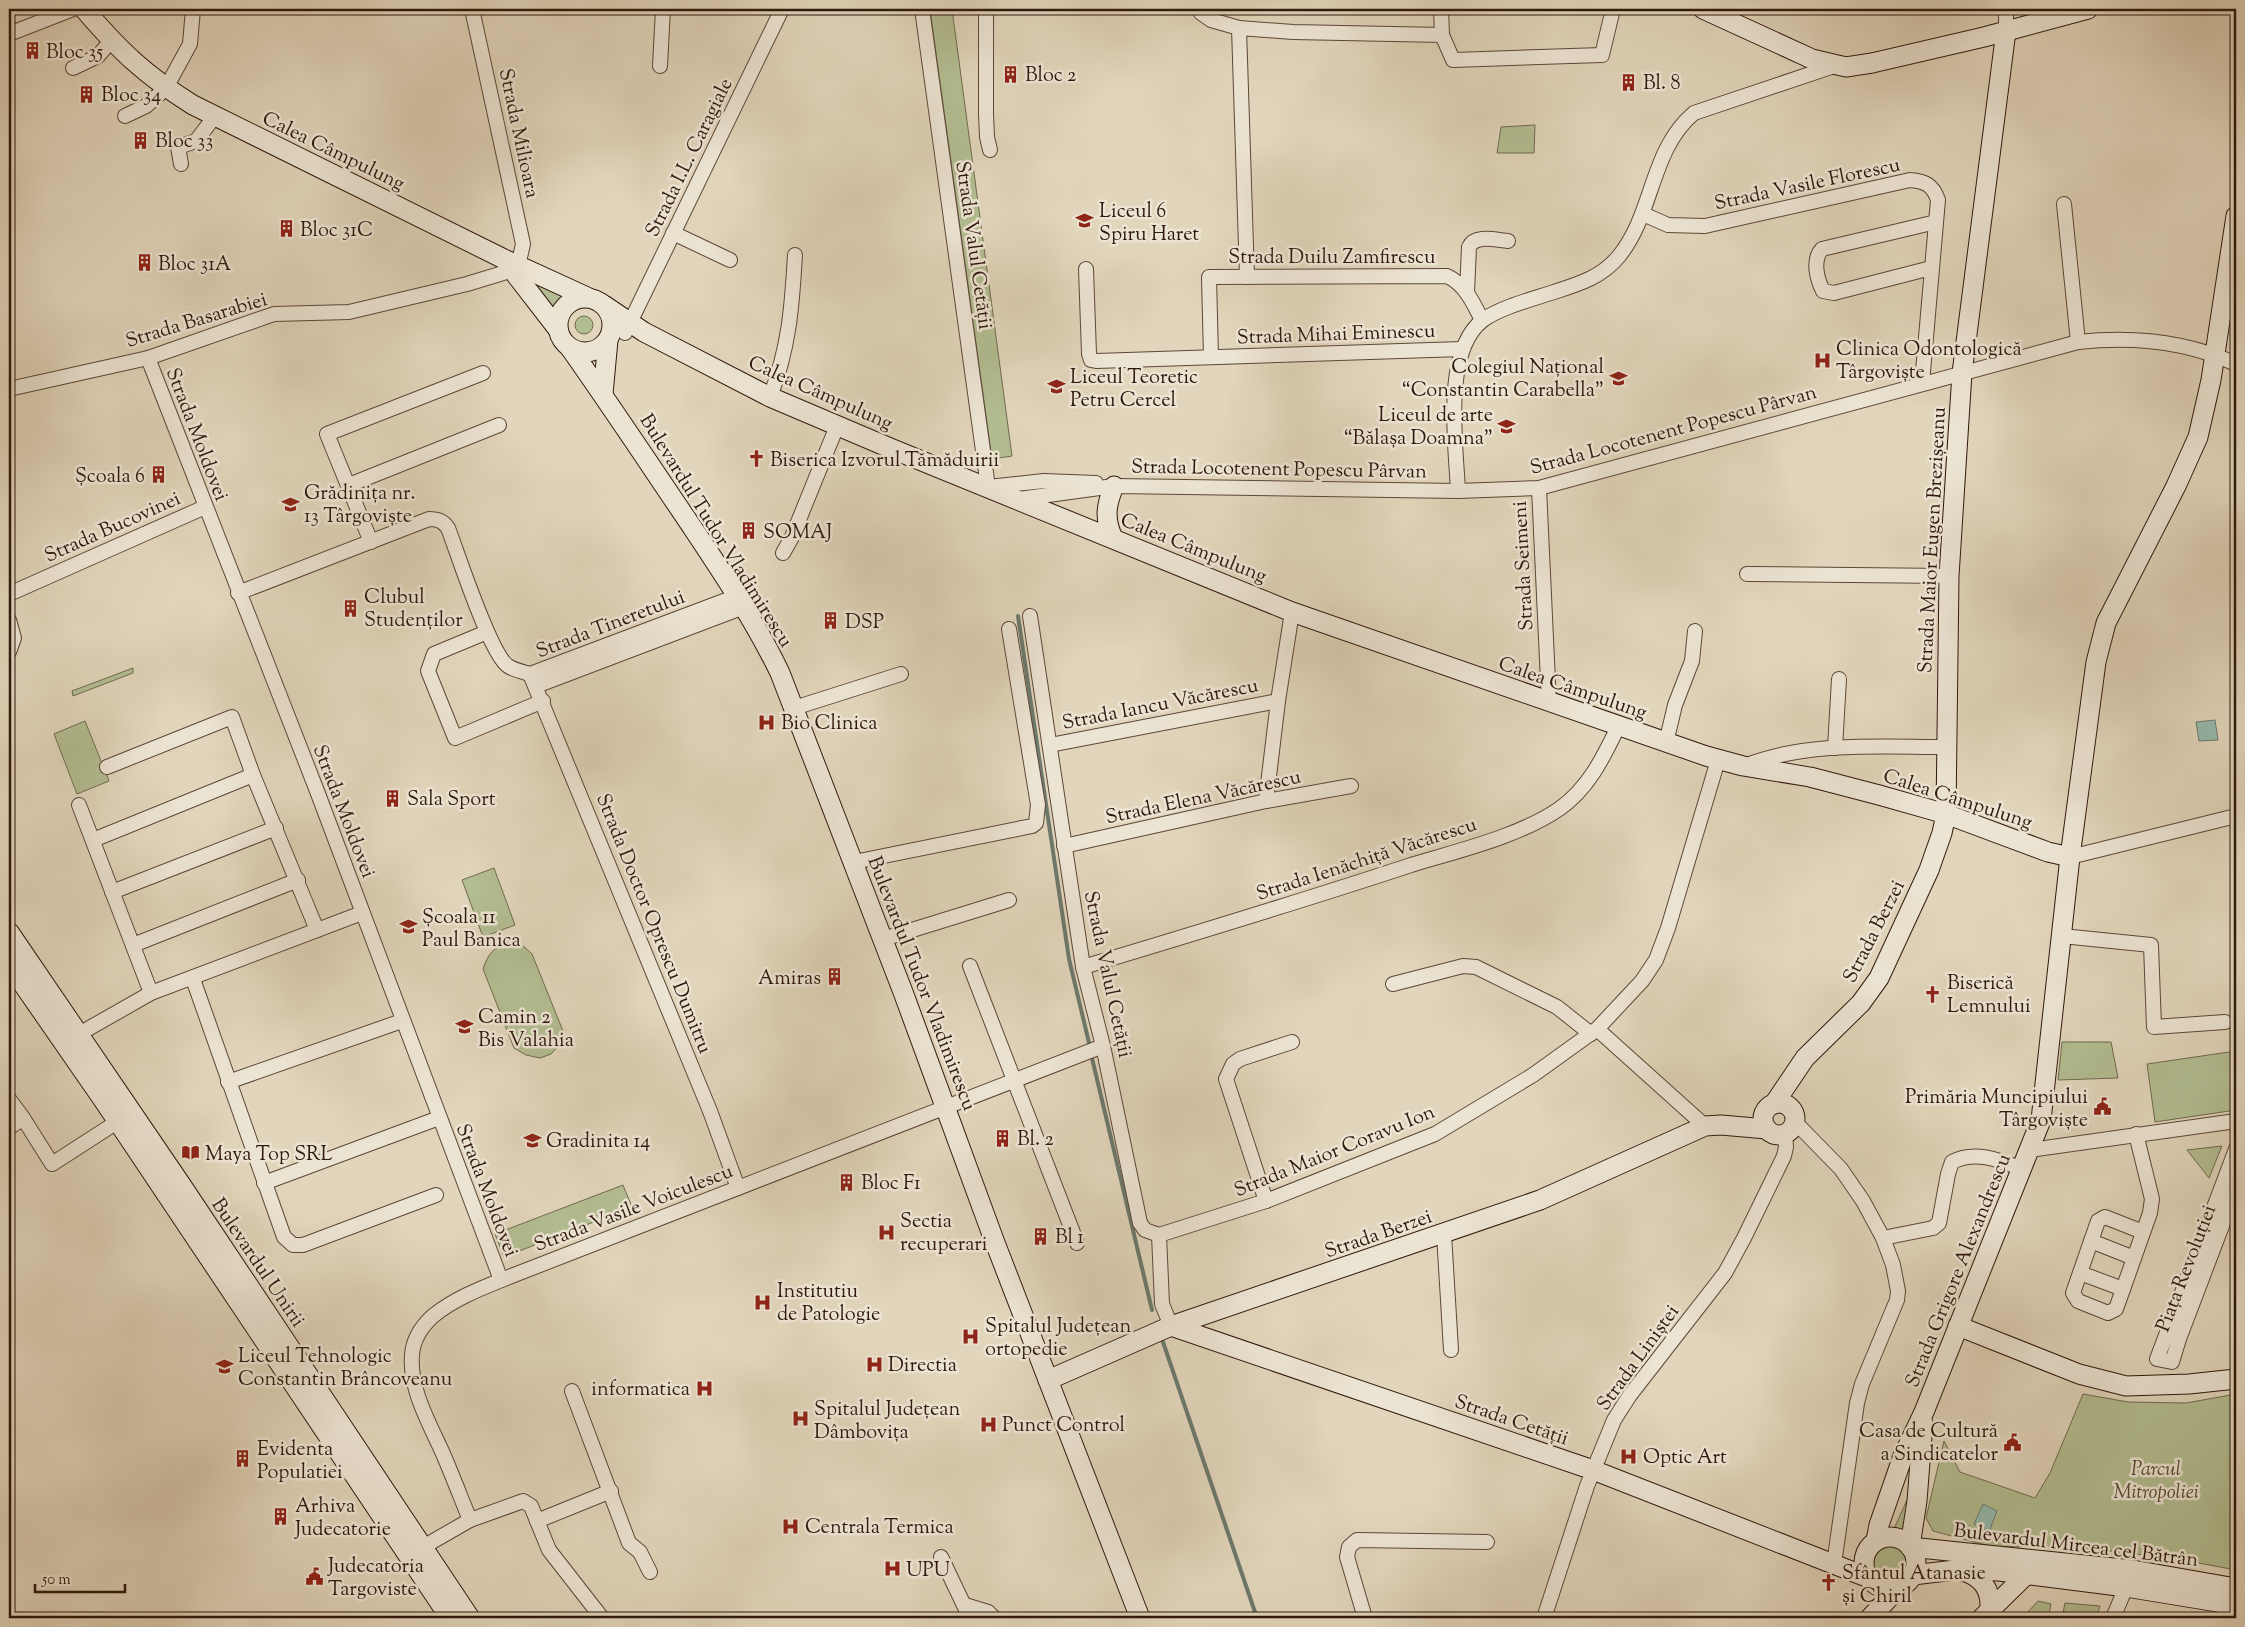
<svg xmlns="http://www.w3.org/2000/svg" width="2245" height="1627" font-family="'Sorts Mill Goudy',serif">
	<rect width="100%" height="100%" fill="#e1d5bb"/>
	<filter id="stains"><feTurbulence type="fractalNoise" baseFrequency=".004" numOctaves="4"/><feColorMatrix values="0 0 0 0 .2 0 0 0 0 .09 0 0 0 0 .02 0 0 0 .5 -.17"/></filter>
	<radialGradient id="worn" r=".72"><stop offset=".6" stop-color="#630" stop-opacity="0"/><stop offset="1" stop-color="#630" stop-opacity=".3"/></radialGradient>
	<g fill="#b2bd91" stroke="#706a4f">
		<path d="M930 9H952L1012 456 992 459Z"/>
		<path d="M1535 125 1534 153H1497L1501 127Z"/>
		<path d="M528 275 570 296 561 301 555 312Z"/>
		<circle cx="584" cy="325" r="9"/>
		<path d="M133 668V673L73 696 72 691Z"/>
		<path d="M85 721 109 781 77 794 54 734Z"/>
		<path d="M494 868 515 925 483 937 462 880Z"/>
		<path d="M508 942 522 945 532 954 563 1031 559 1045 551 1054 540 1058 526 1055 514 1048 483 969C488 954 493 948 508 942Z"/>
		<path d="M2062 1042H2111L2118 1078 2058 1080Z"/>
		<path d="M2236 1051V1110L2155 1122 2147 1064Z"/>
		<path d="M2222 1146 2209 1178 2187 1150Z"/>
		<path d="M623 1185 632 1207 504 1257 495 1234Z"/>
		<path d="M2083 1394 2128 1402 2186 1403 2236 1394V1570L2172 1558 2065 1546 1993 1547 1933 1531 1926 1518 1944 1441 1960 1472 2035 1498 2050 1473Z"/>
		<path d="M1916 1480 1903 1532 1893 1531Z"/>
		<circle cx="1890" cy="1563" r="17"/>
		<path d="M2038 1601 2051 1604 2048 1618H2035L2026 1614Z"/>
		<path d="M2065 1603 2100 1606 2096 1618H2062Z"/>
	</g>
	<g fill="#95b9ac" stroke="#6c796c">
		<path d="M2215 720 2218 740 2199 741 2196 722Z"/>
		<path d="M1983 1504 1997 1511 1989 1532 1974 1524Z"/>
	</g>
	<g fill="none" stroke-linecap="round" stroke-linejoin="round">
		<g stroke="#6c796c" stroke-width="4">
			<path d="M1018 616 1069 959 1090 1047"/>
			<path d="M1091 1054 1152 1310"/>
			<path d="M1163 1342 1257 1618"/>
		</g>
		<defs>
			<g id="street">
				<path d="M472 9 523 244 518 266"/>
				<path d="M922 9 988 487 1044 481 1096 483"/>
				<path d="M986 9V114L987 137 990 150"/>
				<path d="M1199 9 1201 13 1211 20 1239 28 1293 32 1442 35"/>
				<path d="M1441 9 1442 35 1453 60 1602 55 1613 9"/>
				<path d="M1239 28 1247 277"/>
				<path d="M2006 31V9"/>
				<path d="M9 34 73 9"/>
				<path d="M660 66 663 9"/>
				<path d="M73 68 98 56 111 41"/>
				<path d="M125 116 146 106 166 88 190 44 193 9"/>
				<path d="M181 164 178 147 196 141 215 116"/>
				<path d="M2064 204 2078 342"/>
				<path d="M1643 214 1668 225 1705 226 1910 180C1925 181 1933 185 1938 200L1922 383"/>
				<path d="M673 233 730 260"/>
				<path d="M1931 268 1834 293 1823 291C1817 279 1812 260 1822 249L1936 222"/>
				<path d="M1086 269 1089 354 1091 360 1096 361 1462 349"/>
				<path d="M1467 293 1469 247C1475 234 1496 240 1508 241"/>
				<path d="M625 333 782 9"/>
				<path d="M1211 357 1209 277 1447 276C1466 285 1473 303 1482 320"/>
				<path d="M148 358 317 791 501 1280"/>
				<path d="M9 389 148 358 274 314 349 312 467 284 513 270"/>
				<path d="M770 397C789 348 792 307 795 255"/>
				<path d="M349 485 499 425"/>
				<path d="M1539 488 1549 703"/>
				<path d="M1458 491C1456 445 1442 351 1483 320 1501 307 1533 299 1554 292 1579 284 1602 277 1619 256 1654 213 1650 150 1694 113L1834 66"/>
				<path d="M1019 499 1114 486 1458 491 1539 488 2078 342C2133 336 2186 341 2236 364"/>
				<path d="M371 542 327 434 483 373"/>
				<path d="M783 553 792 537 837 426"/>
				<path d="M1747 574 1949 576"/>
				<path d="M238 593 429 519C438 519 443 521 448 528 458 554 490 654 508 666 514 670 523 672 530 674L737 596"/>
				<path d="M9 594 205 507"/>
				<path d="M1030 616 1083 967 1103 1046 1140 1223 1145 1230 1159 1235"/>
				<path d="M9 620 14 638 9 652"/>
				<path d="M487 632 434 654 428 671 455 738 543 701"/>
				<path d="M530 674 710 1111 738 1188"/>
				<path d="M536 686 744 607"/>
				<path d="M794 708 901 674"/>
				<path d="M1666 743 1675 705 1692 661 1695 631"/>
				<path d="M1050 745 1278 701"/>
				<path d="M1835 748 1839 679"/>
				<path d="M1744 766C1807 741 1879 747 1946 747"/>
				<path d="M107 767 232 717 253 775"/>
				<path d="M1266 801 1278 701 1292 612"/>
				<path d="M79 805 151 993"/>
				<path d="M93 840 253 775 317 930"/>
				<path d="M1064 846 1266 801 1351 786"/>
				<path d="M2070 857 2236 816"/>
				<path d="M854 862 1032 826 1036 823 1038 805 1009 629"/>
				<path d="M112 892 276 828"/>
				<path d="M2062 936 2151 945 2154 1027 2225 1022"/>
				<path d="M883 939 1009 900"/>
				<path d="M133 945 298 880"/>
				<path d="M970 966 1077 1243"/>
				<path d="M1083 967C1193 934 1302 901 1411 865 1457 851 1520 836 1559 809 1588 789 1603 758 1618 727"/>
				<path d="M193 979 284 1237 293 1245H303L436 1195"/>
				<path d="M1393 984 1463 966 1476 967 1557 1007 1591 1034"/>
				<path d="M1597 1029 1705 1126"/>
				<path d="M79 1034 151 993 362 913"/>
				<path d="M228 1082 402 1021"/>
				<path d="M9 1099 23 1118"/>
				<path d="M1795 1122 1841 1169 1863 1201 1883 1238 1893 1265 1898 1291 1897 1300 1862 1384 1857 1403 1834 1564"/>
				<path d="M9 1128 23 1118 52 1164 117 1122"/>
				<path d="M2136 1134 2152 1199 2150 1213 2116 1309 2108 1313 2078 1301 2073 1293 2098 1221 2105 1217 2143 1232"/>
				<path d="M2236 1149 2157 1359 2172 1362 2179 1339 2236 1189"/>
				<path d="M2030 1150 2236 1121"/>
				<path d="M264 1183 439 1118"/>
				<path d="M1266 1201 1226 1079 1233 1064 1240 1059 1292 1042"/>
				<path d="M1444 1234 1451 1350"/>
				<path d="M1159 1235 1266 1201 1435 1134 1533 1075 1597 1029 1642 981 1656 960 1668 928 1718 760"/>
				<path d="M1159 1235 1162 1304 1171 1326"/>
				<path d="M1883 1238 1933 1228 1939 1223 1948 1174 1952 1162C1975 1150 1999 1160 2022 1169"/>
				<path d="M2091 1241 2134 1258"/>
				<path d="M2080 1273 2123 1289"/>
				<path d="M572 1391 629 1543 640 1552 650 1572"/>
				<path d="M470 1520C461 1498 453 1477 444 1456 431 1426 409 1390 412 1355 413 1340 422 1326 433 1316 456 1297 487 1286 514 1275L1103 1046"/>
				<path d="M537 1521 611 1491"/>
				<path d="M423 1547 470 1520 523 1501 531 1506 549 1550 602 1618"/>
				<path d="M941 1557 970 1618"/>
				<path d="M965 1605 988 1612 994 1618"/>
				<path d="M1365 1618 1347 1557 1349 1547 1357 1540 1487 1542"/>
				<path d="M1544 1618 1587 1486 1614 1420 1630 1395 1725 1273 1744 1238 1784 1156 1786 1147 1785 1134"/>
				<path d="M2113 1618 2126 1587"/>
			</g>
			<g id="secondary">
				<path d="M84 9C120 51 145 75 193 105L504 259 587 297"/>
				<path d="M1703 9 1812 59 1846 67 1872 63 1984 37 2088 9"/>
				<path d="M506 262 557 328"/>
				<circle cx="585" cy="325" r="27"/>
				<path d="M604 305 644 332 770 397 890 448 1292 612 1706 756 1743 766 1810 777 1879 795 1946 814 2048 852 2070 857"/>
				<path d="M570 348C611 406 650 465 690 524 722 572 755 621 780 673L903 992 994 1240 1140 1618"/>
				<path d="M603 394 608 340"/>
				<path d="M1113 538C1104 519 1106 505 1114 486"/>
				<path d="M9 932 180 1183 470 1618"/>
				<path d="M9 964 106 1104 450 1618"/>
				<circle cx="1779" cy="1119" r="16"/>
				<path d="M1774 1104 1805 1058 1861 1003 1879 978 1929 870 1942 833 1946 814 1949 576 1962 373 2006 31"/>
				<path d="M1171 1326 1593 1470 1869 1578"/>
				<path d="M1958 1326 2079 1374 2126 1386 2189 1384 2236 1379"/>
				<path d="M1048 1380 1171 1326 1540 1200 1705 1126 1721 1125 1767 1129"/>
				<circle cx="1890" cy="1563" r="26"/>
				<path d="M1876 1541 1879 1525 1903 1456 1924 1412 2041 1120 2070 857 2096 662 2106 623 2176 486 2198 437 2211 380 2236 216"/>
				<path d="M1910 1546 1917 1501 1923 1423"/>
				<path d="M1910 1547 2133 1570 2236 1588"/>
				<path d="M1963 1571C1982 1577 1991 1589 1990 1609"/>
				<path d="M1913 1575 1955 1570 1999 1571 2126 1587 2236 1605"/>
				<path d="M1870 1618 1899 1587"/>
				<path d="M1982 1618 2027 1574"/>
			</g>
		</defs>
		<use href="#street" stroke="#5c4738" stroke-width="16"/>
		<use href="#secondary" stroke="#2f180d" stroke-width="21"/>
		<use href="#street" stroke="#ece4d3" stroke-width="14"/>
		<use href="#secondary" stroke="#ece4d3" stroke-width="19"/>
	</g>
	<defs>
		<symbol id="building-bare" viewBox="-9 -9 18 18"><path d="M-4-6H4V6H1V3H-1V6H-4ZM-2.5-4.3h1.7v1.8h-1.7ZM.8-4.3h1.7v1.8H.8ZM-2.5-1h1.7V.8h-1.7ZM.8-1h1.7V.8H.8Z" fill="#8f2418" stroke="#ece4d3" stroke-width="2.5" paint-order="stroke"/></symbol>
		<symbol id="school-bare" viewBox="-9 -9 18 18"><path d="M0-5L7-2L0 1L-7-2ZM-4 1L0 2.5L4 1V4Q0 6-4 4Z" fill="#8f2418" stroke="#ece4d3" stroke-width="2.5" paint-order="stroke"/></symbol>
		<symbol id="hospital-bare" viewBox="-9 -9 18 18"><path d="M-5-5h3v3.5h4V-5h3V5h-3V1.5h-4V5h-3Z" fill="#8f2418" stroke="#ece4d3" stroke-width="2.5" paint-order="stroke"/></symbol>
		<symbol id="church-bare" viewBox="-9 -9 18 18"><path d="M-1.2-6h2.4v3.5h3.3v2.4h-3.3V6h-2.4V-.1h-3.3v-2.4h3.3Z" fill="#8f2418" stroke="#ece4d3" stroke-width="2.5" paint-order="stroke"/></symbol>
		<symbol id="civic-bare" viewBox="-9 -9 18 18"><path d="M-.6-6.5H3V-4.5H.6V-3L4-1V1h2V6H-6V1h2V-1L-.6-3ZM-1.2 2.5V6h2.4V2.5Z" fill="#8f2418" stroke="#ece4d3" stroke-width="2.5" paint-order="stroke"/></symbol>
		<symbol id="library-bare" viewBox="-9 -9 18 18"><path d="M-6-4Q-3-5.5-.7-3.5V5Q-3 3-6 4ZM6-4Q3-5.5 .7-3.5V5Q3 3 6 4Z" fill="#8f2418" stroke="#ece4d3" stroke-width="2.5" paint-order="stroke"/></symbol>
	</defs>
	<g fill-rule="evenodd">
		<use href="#building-bare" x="20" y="38" width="25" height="25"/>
		<use href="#building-bare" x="998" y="62" width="25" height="25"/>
		<use href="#building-bare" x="1616" y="70" width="25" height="25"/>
		<use href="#building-bare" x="74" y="82" width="25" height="25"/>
		<use href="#building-bare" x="128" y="128" width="25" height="25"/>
		<use href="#school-bare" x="1072" y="208" width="25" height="25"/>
		<use href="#building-bare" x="274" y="216" width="25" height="25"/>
		<use href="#building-bare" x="132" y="250" width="25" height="25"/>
		<use href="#hospital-bare" x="1810" y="348" width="25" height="25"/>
		<use href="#school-bare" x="1606" y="366" width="25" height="25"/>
		<use href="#school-bare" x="1044" y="374" width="25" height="25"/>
		<use href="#school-bare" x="1494" y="414" width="25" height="25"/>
		<use href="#church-bare" x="744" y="446" width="25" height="25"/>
		<use href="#building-bare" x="146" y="462" width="25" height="25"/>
		<use href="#school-bare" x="278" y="492" width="25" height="25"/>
		<use href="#building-bare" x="736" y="518" width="25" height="25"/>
		<use href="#building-bare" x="338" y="596" width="25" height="25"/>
		<use href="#building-bare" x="818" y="608" width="25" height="25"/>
		<use href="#hospital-bare" x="754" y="710" width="25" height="25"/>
		<use href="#building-bare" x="380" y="786" width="25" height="25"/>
		<use href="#school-bare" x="396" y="914" width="25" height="25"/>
		<use href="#building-bare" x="822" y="964" width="25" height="25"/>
		<use href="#church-bare" x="1920" y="982" width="25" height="25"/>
		<use href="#school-bare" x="452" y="1014" width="25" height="25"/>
		<use href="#civic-bare" x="2090" y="1094" width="25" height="25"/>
		<use href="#building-bare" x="990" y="1126" width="25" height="25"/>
		<use href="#school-bare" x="520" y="1128" width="25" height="25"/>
		<use href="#library-bare" x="178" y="1140" width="25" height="25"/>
		<use href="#building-bare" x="834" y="1170" width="25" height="25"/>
		<use href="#hospital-bare" x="874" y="1220" width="25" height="25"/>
		<use href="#building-bare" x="1028" y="1224" width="25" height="25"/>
		<use href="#hospital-bare" x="750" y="1290" width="25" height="25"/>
		<use href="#hospital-bare" x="958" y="1324" width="25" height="25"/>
		<use href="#hospital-bare" x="862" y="1352" width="25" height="25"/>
		<use href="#school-bare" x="212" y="1354" width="25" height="25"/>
		<use href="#hospital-bare" x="692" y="1376" width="25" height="25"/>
		<use href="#hospital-bare" x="788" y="1406" width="25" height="25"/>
		<use href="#hospital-bare" x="976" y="1412" width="25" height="25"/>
		<use href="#civic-bare" x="2000" y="1430" width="25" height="25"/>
		<use href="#hospital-bare" x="1616" y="1444" width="25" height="25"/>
		<use href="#building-bare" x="230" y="1446" width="25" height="25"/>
		<use href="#building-bare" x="268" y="1504" width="25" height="25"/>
		<use href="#hospital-bare" x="778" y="1514" width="25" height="25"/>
		<use href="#hospital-bare" x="880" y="1556" width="25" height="25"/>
		<use href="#civic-bare" x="302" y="1564" width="25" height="25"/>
		<use href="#church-bare" x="1816" y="1570" width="25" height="25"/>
	</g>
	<g text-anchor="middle" stroke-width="5" stroke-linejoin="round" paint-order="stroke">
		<g font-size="20" fill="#2f180d" stroke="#ece4d3" text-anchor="start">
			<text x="46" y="58">Bloc 35</text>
			<text x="1025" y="81">Bloc 2</text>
			<text x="1643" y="89">Bl. 8</text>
			<text x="101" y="101">Bloc 34</text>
			<text x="155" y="147">Bloc 33</text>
			<text x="1099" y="217">Liceul 6<tspan x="1099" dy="23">Spiru Haret</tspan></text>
			<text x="300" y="236">Bloc 31C</text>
			<text x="158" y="270">Bloc 31A</text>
			<text x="1836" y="355">Clinica Odontologică<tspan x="1836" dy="23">Târgoviște</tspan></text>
			<text x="1604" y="373" text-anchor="end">Colegiul Național<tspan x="1604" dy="23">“Constantin Carabella”</tspan></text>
			<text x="1070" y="383">Liceul Teoretic<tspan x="1070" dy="23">Petru Cercel</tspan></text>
			<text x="1493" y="421" text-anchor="end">Liceul de arte<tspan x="1493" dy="23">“Bălașa Doamna”</tspan></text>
			<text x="770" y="466">Biserica Izvorul Tămăduirii</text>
			<text x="145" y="482" text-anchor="end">Școala 6</text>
			<text x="304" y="499">Grădinița nr.<tspan x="304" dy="23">13 Târgoviște</tspan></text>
			<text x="763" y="538">SOMAJ</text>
			<text x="364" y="603">Clubul<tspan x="364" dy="23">Studenților</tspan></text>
			<text x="845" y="628">DSP</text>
			<text x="781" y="729">Bio Clinica</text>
			<text x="407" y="805">Sala Sport</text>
			<text x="422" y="923">Școala 11<tspan x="422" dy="23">Paul Banica</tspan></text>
			<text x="821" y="984" text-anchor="end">Amiras</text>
			<text x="1947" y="989">Biserică<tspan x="1947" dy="23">Lemnului</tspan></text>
			<text x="478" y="1023">Camin 2<tspan x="478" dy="23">Bis Valahia</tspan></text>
			<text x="2088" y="1103" text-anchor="end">Primăria Muncipiului<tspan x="2088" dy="23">Târgoviște</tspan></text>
			<text x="1017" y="1145">Bl. 2</text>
			<text x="546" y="1147">Gradinita 14</text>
			<text x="205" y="1160">Maya Top SRL</text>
			<text x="861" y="1189">Bloc F1</text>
			<text x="900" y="1227">Sectia<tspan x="900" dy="23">recuperari</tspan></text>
			<text x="1055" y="1243">Bl 1</text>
			<text x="777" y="1297">Institutiu<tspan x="777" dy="23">de Patologie</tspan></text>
			<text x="985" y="1332">Spitalul Județean<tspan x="985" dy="23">ortopedie</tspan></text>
			<text x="238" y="1362">Liceul Tehnologic<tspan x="238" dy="23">Constantin Brâncoveanu</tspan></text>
			<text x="888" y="1371">Directia</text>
			<text x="690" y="1395" text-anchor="end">informatica</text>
			<text x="814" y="1415">Spitalul Județean<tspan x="814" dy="23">Dâmbovița</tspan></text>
			<text x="1002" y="1431">Punct Control</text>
			<text x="1998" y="1437" text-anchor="end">Casa de Cultură<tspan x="1998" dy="23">a Sindicatelor</tspan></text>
			<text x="257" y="1455">Evidenta<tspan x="257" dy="23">Populatiei</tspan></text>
			<text x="1643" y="1463">Optic Art</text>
			<text x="295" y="1512">Arhiva<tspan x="295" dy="23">Judecatorie</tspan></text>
			<text x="805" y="1533">Centrala Termica</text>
			<text x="328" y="1572">Judecatoria<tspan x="328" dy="23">Targoviste</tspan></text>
			<text x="906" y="1576">UPU</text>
			<text x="1842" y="1579">Sfântul Atanasie<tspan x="1842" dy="23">și Chiril</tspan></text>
		</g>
		<g font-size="20" fill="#2f180d" stroke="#ece4d3">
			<text transform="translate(520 133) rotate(78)" y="7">Strada Milioara</text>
			<text transform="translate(334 150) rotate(26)" y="7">Calea Câmpulung</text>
			<text transform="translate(688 157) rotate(-64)" y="7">Strada I.L. Caragiale</text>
			<text transform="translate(1807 183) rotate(-12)" y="7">Strada Vasile Florescu</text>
			<text transform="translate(975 245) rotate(82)" y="7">Strada Valul Cetății</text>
			<text x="1332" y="263">Strada Duilu Zamfirescu</text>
			<text transform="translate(196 319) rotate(-17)" y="7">Strada Basarabiei</text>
			<text transform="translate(1336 333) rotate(-2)" y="7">Strada Mihai Eminescu</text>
			<text transform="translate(821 392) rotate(24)" y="7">Calea Câmpulung</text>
			<text transform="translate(1673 429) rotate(-15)" y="7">Strada Locotenent Popescu Pârvan</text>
			<text transform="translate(198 434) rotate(69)" y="7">Strada Moldovei</text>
			<text transform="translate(1279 468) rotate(1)" y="7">Strada Locotenent Popescu Pârvan</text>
			<text transform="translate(112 526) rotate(-24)" y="7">Strada Bucovinei</text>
			<text transform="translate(717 530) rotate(58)" y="7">Bulevardul Tudor Vladimirescu</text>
			<text transform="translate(1931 540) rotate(-87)" y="7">Strada Maior Eugen Brezișeanu</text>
			<text transform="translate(1194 547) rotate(22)" y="7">Calea Câmpulung</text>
			<text transform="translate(1522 566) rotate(-93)" y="7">Strada Seimeni</text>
			<text transform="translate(610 623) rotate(-21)" y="7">Strada Tineretului</text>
			<text transform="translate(1573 687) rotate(19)" y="7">Calea Câmpulung</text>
			<text transform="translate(1160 703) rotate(-11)" y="7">Strada Iancu Văcărescu</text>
			<text transform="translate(1203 796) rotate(-12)" y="7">Strada Elena Văcărescu</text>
			<text transform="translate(1958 798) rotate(18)" y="7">Calea Câmpulung</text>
			<text transform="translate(345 811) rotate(69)" y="7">Strada Moldovei</text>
			<text transform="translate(1366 858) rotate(-18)" y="7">Strada Ienăchiță Văcărescu</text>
			<text transform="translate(655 923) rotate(68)" y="7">Strada Doctor Oprescu Dumitru</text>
			<text transform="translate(1873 931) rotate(-63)" y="7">Strada Berzei</text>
			<text transform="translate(1109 974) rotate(78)" y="7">Strada Valul Cetății</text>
			<text transform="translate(923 983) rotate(69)" y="7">Bulevardul Tudor Vladimirescu</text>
			<text transform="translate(1334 1150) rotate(-22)" y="7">Strada Maior Coravu Ion</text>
			<text transform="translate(488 1190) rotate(69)" y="7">Strada Moldovei</text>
			<text transform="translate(633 1207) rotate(-21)" y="7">Strada Vasile Voiculescu</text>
			<text transform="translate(1378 1233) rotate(-19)" y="7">Strada Berzei</text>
			<text transform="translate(259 1262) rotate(56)" y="7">Bulevardul Unirii</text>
			<text transform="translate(2185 1268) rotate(-69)" y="7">Piața Revoluției</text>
			<text transform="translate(1957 1270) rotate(-68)" y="7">Strada Grigore Alexandrescu</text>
			<text transform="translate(1637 1357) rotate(-54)" y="7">Strada Liniștei</text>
			<text transform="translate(1512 1419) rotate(19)" y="7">Strada Cetății</text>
			<text transform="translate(2076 1544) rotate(7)" y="7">Bulevardul Mircea cel Bătrân</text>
		</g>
		<g font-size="20" font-style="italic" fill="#564a35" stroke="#ece4d3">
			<text x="2156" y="1475">Parcul<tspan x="2156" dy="23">Mitropoliei</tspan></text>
		</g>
	</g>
	<rect width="2245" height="1627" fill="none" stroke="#e1d5bb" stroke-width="30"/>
	<rect x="10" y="10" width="2225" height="1607" fill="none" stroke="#2f180d" stroke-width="2.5"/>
	<rect x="15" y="15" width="2215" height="1597" fill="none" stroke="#2f180d"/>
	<path d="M35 1584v8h90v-8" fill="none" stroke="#2f180d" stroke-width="2.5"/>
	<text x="42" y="1584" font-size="15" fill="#2f180d" stroke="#ece4d3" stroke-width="4" paint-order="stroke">50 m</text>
	<rect width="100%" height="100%" filter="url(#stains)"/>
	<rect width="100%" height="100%" fill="url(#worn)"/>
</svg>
